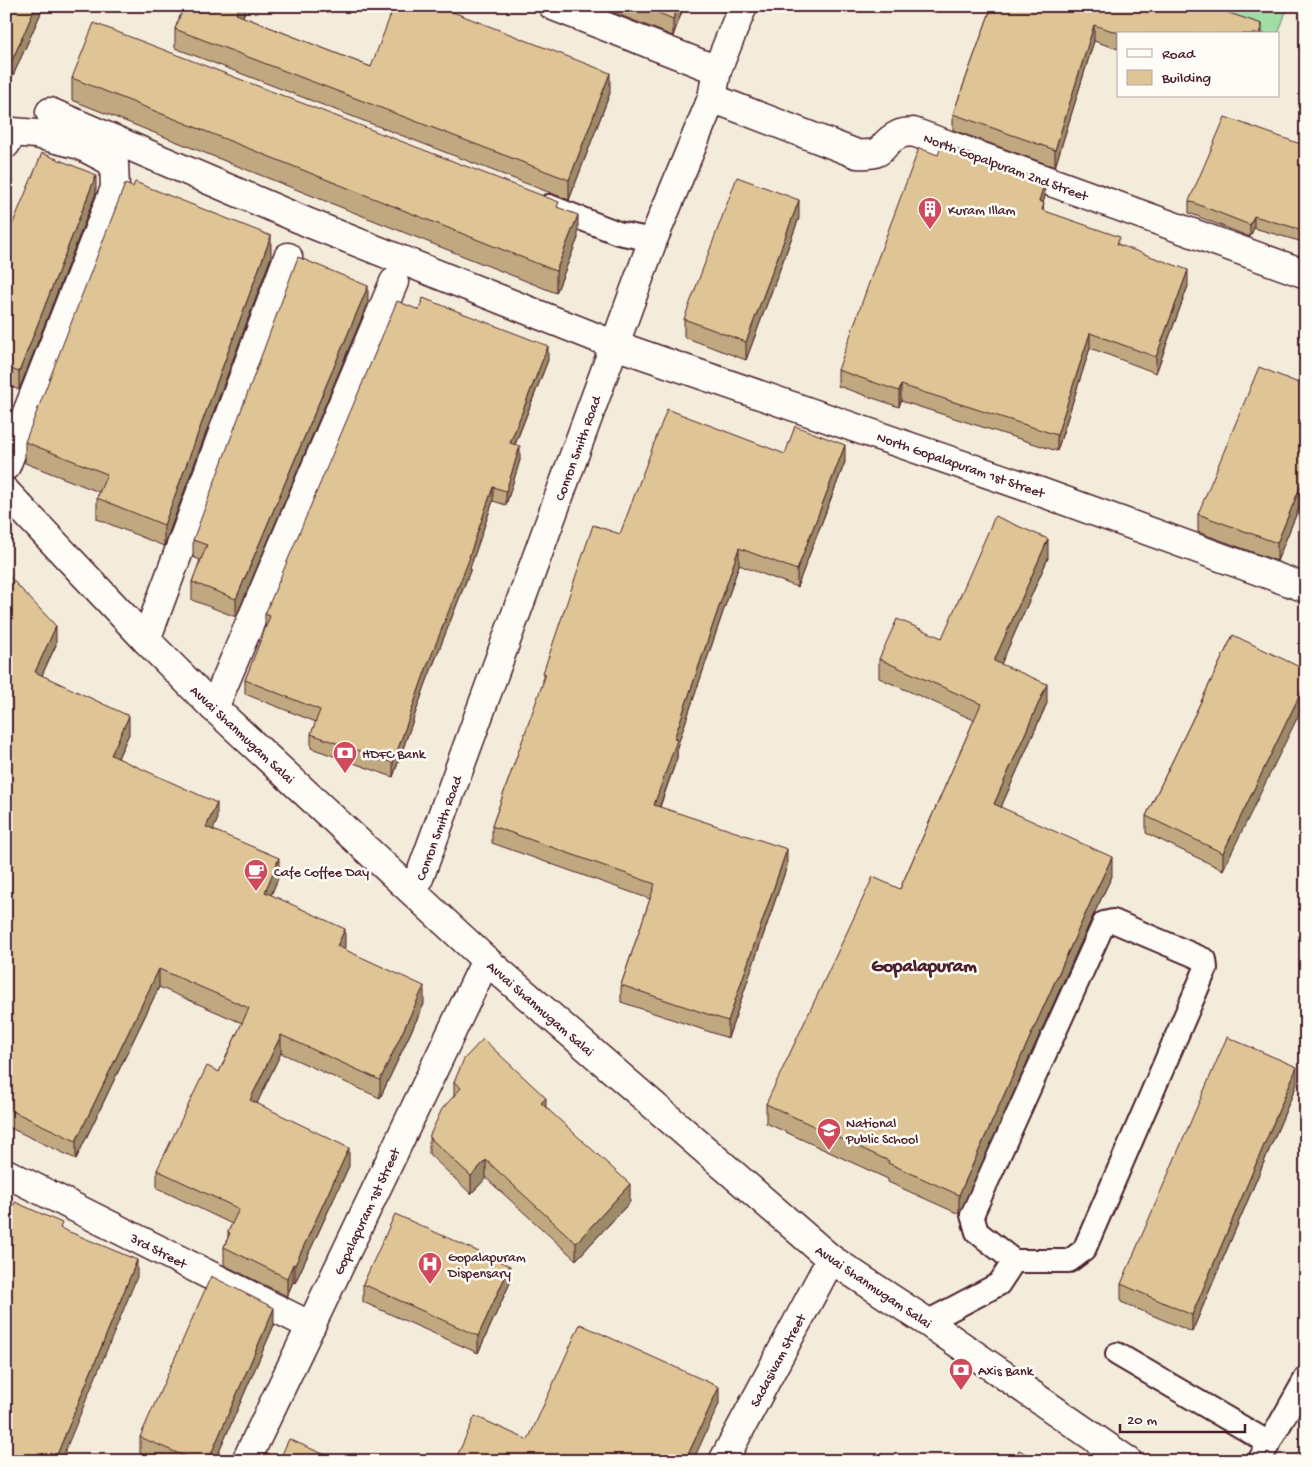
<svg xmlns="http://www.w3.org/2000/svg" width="1312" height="1467" font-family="'Gochi Hand',sans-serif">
	<rect width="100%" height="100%" fill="#f4ecda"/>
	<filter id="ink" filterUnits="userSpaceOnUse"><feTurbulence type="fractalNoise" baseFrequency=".02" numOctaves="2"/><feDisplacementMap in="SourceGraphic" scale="10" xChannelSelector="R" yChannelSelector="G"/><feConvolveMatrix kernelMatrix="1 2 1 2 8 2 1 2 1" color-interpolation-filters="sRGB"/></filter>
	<g filter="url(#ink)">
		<path fill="#a0dea5" stroke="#757e68" d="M1188 6H1288L1278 34H1266Z"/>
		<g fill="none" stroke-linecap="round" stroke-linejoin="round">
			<defs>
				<g id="lane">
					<path d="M549 206 618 233 653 240"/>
					<path d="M927 1322 999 1284 1014 1261H1069L1084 1250 1206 968 1205 960 1113 921 1104 923 972 1215 977 1232 1014 1261"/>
					<path d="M1117 1354 1269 1443"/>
					<path d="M1259 1461 1306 1378"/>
				</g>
				<g id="street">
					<path d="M553 6 717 70"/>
					<path d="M712 98 857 154C889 156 877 145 898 135 902 132 909 133 913 132L1306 274"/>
					<path d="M50 112 309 223 615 345 1021 485 1306 588"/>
					<path d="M6 144 13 132 36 134 80 145 114 163 115 188 6 466"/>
					<path d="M146 640 288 257"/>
					<path d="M214 708 394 282"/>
					<path d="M6 1173 311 1326"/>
					<path d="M723 1461 831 1259"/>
				</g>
				<g id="secondary">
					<path d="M6 492 146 640 214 708 486 960 831 1259 927 1322 1128 1461"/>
					<path d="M414 892 653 240 712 98 717 70 743 6"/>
					<path d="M246 1461 486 960"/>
				</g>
			</defs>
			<use href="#lane" stroke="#4a1f2b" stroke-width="26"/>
			<use href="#street" stroke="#4a1f2b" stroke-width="31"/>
			<use href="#secondary" stroke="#4a1f2b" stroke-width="31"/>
			<use href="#lane" stroke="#fdfcf7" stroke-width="22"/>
			<use href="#street" stroke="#fdfcf7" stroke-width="28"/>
			<use href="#secondary" stroke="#fdfcf7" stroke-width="28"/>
		</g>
		<g fill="#c0a980" stroke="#4a1f2b">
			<path d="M6 6H44L7 89H6Z"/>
			<path d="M184 6H247L243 17 371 67 446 10 610 93 569 200 175 48V29Z"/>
			<path d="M597 6H684L673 36Z"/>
			<path d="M992 6 1262 34H1118V49L1094 41 1055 167 953 130V114Z"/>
			<path d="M72 78 559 208 578 238 556 293 72 100Z"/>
			<path d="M1306 146V243L1254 228 1250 237 1189 213V201Z"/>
			<path d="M96 193 19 390 6 384V240Z"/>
			<path d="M1045 196 1043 203 1044 211 1120 245 1188 286 1156 373 1090 348 1057 451 901 401 899 407 838 386V370Z"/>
			<path d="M799 218 746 360 684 337V319Z"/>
			<path d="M271 257 164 546 97 519V498L99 492 25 463V442Z"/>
			<path d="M368 303 236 617 192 600V582L200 560 193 557V540Z"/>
			<path d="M548 360 515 445 520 460 506 505 493 501 470 568V571L426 683 393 777 311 748V734L316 722 245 694V680L266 629 265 628V614Z"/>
			<path d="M1306 386V491L1277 561 1198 532V514Z"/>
			<path d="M785 454 845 462 797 587 739 565 677 747V758L660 807 787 866 728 1038 621 1002V985L650 899 492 843V826L543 684V673L620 534Z"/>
			<path d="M1048 558 1001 664 1047 703 1001 807 1112 876 1092 918 959 1214 888 1182V1179L766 1123V1104L900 889 974 720 879 678V659L942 638Z"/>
			<path d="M6 573 56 645 42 675 129 734 118 758 217 821 213 829 279 876 271 895 345 947 344 949 424 1004 380 1098 281 1053 257 1103 349 1166 295 1283 293 1282 287 1296 224 1265V1247L228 1238V1232L232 1224 157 1188V1170L219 1072 242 1023 159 987 76 1159 6 1126Z"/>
			<path d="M1233 635 1223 870 1146 833V816Z"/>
			<path d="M454 1082 546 1107 630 1202 576 1260 486 1178 471 1194 429 1154V1137L454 1096Z"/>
			<path d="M1297 1084 1192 1332 1121 1302V1284Z"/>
			<path d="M510 1283 478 1353 363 1302V1284Z"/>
			<path d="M274 1325 215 1461H156L140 1454V1437Z"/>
		</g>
		<g fill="#9c8a68" stroke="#4a1f2b">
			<path d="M36 6H44L7 89V72Z"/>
			<path d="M239 6H247L236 34V14Z"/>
			<path d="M440 6H448L440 27Z"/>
			<path d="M678 6H684L673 36V19Z"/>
			<path d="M1262 24V34H1259Z"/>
			<path d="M1094 25V41L1055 167V150Z"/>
			<path d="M610 73V93L569 200V180Z"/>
			<path d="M96 175V193L19 390V372Z"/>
			<path d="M1045 181V196L1039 217V201Z"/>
			<path d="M799 200V218L746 360V342Z"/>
			<path d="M578 215V238L556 293V271Z"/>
			<path d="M1254 216V228L1250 237V225Z"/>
			<path d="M271 236V257L164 546V525Z"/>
			<path d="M1188 270V286L1156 373V357Z"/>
			<path d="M368 286V303L236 617V599Z"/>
			<path d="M1090 333V348L1057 451V435Z"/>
			<path d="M548 346V360L510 457V443Z"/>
			<path d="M901 385V401L899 407V391Z"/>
			<path d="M845 445V462L797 587V570Z"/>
			<path d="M520 446V460L506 505V491Z"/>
			<path d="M1306 473V491L1277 561V543Z"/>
			<path d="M493 487V501L470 568V571L426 683 393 777V763L426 669 469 557Z"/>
			<path d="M1048 539V558L994 680V661Z"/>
			<path d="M739 548V565L677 747V758L654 822V805L674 739Z"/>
			<path d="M56 626V645L35 690V672Z"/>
			<path d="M1306 682V700L1223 870V853Z"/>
			<path d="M1047 684V703L994 823V804Z"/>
			<path d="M129 716V734L111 773V755Z"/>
			<path d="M217 803V821L206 845V827Z"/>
			<path d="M787 849V866L728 1038V1021Z"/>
			<path d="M1112 857V876L1092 918 959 1214V1195L1092 899Z"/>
			<path d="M279 858V876L265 910V892Z"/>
			<path d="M345 929V947L337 964V946Z"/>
			<path d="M159 969V987L76 1159V1141Z"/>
			<path d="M424 986V1004L380 1098V1080Z"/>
			<path d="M281 1035V1053L250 1118V1100Z"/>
			<path d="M1297 1067V1084L1192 1332V1315Z"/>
			<path d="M546 1098V1115L541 1103Z"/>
			<path d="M349 1148V1166L295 1283V1265Z"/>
			<path d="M486 1160V1178L471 1194V1176Z"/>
			<path d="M630 1184V1202L576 1260V1243Z"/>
			<path d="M137 1260V1277L61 1461 56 1457Z"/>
			<path d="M293 1264V1282L287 1296V1278Z"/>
			<path d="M510 1266V1283L478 1353V1336Z"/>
			<path d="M274 1308V1325L215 1461H208Z"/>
			<path d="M719 1387V1404L693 1461H685Z"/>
		</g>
		<g fill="#dfc595" stroke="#4a1f2b">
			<path d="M6 6H36L7 72H6Z"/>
			<path d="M184 6H239L236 14 371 67 394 6H440V7L610 73 569 180 175 29Z"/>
			<path d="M642 6H678L673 19Z"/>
			<path d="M992 6H1208L1262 24 1259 34H1122L1094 25 1055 150 953 114Z"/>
			<path d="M94 23 559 202 557 207 578 215 556 271 72 78Z"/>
			<path d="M1225 117 1306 146V231L1254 216 1250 225 1189 201Z"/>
			<path d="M942 144 1045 181 1039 201 1044 203 1042 210 1120 237 1117 244 1188 270 1156 357 1090 333 1057 435 901 385 899 391 838 370 875 266 919 148 938 155Z"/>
			<path d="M42 153 96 175 19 372 6 367V240Z"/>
			<path d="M737 177 799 200 746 342 684 319Z"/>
			<path d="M135 182 271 236 164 525 97 498 107 474 25 442 125 184 133 187Z"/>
			<path d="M298 257 368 286 236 599 192 582 207 545 193 540Z"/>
			<path d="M423 298 548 346 510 443 520 446 506 491 493 487 469 557H470L426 669 393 763 311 734 320 710 245 680 270 616 265 614 397 301 419 310Z"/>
			<path d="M1259 367 1306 386V473L1277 543 1198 514Z"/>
			<path d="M667 409 785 454 795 426 845 445 797 570 739 548 674 739 677 740 654 805 787 849 728 1021 621 985 655 884 492 826 546 674 543 673 593 525 620 534Z"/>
			<path d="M995 516 1048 539 994 661 1047 684 994 804 1112 857 1092 899 959 1195 888 1163 889 1161 766 1104 873 877 900 889 981 704 879 659 897 619 942 638Z"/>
			<path d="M6 573 56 626 35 672 129 716 111 755 217 803 206 827 279 858 265 892 345 929 337 946 424 986 380 1080 281 1035 250 1100 349 1148 295 1265 293 1264 287 1278 224 1247 230 1233 228 1232 239 1209 157 1170 207 1066 219 1072 249 1008 159 969 76 1141 6 1108Z"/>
			<path d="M1233 635 1306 670V682L1223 853 1146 816Z"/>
			<path d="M1227 1037 1297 1067 1192 1315 1121 1284Z"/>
			<path d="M483 1039 546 1098 541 1103 630 1184 576 1243 486 1160 471 1176 429 1137 442 1109 461 1088 454 1082 464 1059Z"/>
			<path d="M15 1202 62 1223 60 1228 137 1260 56 1457 65 1461H6V1222Z"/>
			<path d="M395 1214 510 1266 478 1336 363 1284Z"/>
			<path d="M211 1276 274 1308 208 1461H196L140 1437Z"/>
			<path d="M580 1324 719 1387 685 1461H455L475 1416 528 1440Z"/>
			<path d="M289 1439 339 1461H279Z"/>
			<path d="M1019 1450 1039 1461H1013Z"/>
		</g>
	</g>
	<defs>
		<symbol id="building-pin" viewBox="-11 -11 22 30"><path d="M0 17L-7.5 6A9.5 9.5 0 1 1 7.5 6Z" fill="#d1495b" stroke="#fdfcf7"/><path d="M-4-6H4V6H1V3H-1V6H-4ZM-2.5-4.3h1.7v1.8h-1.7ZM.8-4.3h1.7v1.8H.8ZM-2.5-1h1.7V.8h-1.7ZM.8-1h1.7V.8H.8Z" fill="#fff"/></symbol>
		<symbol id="bank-pin" viewBox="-11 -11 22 30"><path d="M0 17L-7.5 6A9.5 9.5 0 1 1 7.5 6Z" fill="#d1495b" stroke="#fdfcf7"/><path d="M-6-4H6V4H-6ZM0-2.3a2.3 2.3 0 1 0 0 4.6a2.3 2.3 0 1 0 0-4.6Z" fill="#fff"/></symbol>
		<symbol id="cafe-pin" viewBox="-11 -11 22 30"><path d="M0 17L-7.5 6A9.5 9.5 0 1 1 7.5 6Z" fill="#d1495b" stroke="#fdfcf7"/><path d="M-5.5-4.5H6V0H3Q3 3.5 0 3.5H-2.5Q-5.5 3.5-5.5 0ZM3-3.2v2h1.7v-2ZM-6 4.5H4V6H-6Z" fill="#fff"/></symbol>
		<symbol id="school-pin" viewBox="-11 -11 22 30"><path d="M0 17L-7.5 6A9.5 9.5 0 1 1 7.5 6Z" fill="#d1495b" stroke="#fdfcf7"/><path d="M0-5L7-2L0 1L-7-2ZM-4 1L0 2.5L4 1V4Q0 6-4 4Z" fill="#fff"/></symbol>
		<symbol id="hospital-pin" viewBox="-11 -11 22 30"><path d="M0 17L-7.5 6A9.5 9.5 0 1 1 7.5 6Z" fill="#d1495b" stroke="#fdfcf7"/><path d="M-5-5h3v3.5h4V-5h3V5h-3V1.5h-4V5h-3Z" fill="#fff"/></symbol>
	</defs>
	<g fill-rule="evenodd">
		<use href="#building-pin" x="916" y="195" width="28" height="38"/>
		<use href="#bank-pin" x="331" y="739" width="28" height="38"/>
		<use href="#cafe-pin" x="242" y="857" width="28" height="38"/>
		<use href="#school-pin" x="815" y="1116" width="28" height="38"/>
		<use href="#hospital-pin" x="416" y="1250" width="28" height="38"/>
		<use href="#bank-pin" x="947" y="1356" width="28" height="38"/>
	</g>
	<g text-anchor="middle" stroke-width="5" stroke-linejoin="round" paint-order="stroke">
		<g font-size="14" fill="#4a1f2b" stroke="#fdfcf7">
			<text transform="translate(1006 166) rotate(20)" y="5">North Gopalpuram 2nd Street</text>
			<text transform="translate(577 448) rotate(-70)" y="5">Conron Smith Road</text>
			<text transform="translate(961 464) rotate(19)" y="5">North Gopalapuram 1st Street</text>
			<text transform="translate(243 734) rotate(43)" y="5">Avvai Shanmugam Salai</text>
			<text transform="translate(438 828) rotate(-70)" y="5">Conron Smith Road</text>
			<text transform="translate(541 1008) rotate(41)" y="5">Avvai Shanmugam Salai</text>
			<text transform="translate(366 1211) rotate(-65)" y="5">Gopalapuram 1st Street</text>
			<text transform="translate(159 1250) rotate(27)" y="5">3rd Street</text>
			<text transform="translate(874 1286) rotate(34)" y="5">Avvai Shanmugam Salai</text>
			<text transform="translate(777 1360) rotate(-62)" y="5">Sadasivam Street</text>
		</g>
		<g font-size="14" fill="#4a1f2b" stroke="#fdfcf7" text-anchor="start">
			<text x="948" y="214">Kuram Illam</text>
			<text x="362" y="758">HDFC Bank</text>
			<text x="274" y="876">Cafe Coffee Day</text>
			<text x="846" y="1127">National<tspan x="846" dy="16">Public School</tspan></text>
			<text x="448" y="1261">Gopalapuram<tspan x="448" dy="16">Dispensary</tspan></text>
			<text x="978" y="1375">Axis Bank</text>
		</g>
		<g font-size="19" font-weight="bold" fill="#4a1f2b" stroke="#fdfcf7">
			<text x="924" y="971">Gopalapuram</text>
		</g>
	</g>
	<rect width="1312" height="1467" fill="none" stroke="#fdfcf7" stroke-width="25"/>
	<rect x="12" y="12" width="1287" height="1442" fill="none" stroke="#4a1f2b" stroke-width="2" filter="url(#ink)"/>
	<rect x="1117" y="32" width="162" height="65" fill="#fdfcf7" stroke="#b5a4a5"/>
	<rect x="1127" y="49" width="25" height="8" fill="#fdfcf7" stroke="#b5a4a5"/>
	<text x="1162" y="58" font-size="15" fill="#4a1f2b">Road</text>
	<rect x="1127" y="70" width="25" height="15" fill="#dfc595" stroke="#b5a4a5"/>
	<text x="1162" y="82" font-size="15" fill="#4a1f2b">Building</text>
	<path d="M1120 1424v8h125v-8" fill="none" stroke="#4a1f2b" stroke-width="2.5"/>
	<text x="1127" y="1424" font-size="15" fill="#4a1f2b" stroke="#fdfcf7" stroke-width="4" paint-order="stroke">20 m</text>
</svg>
